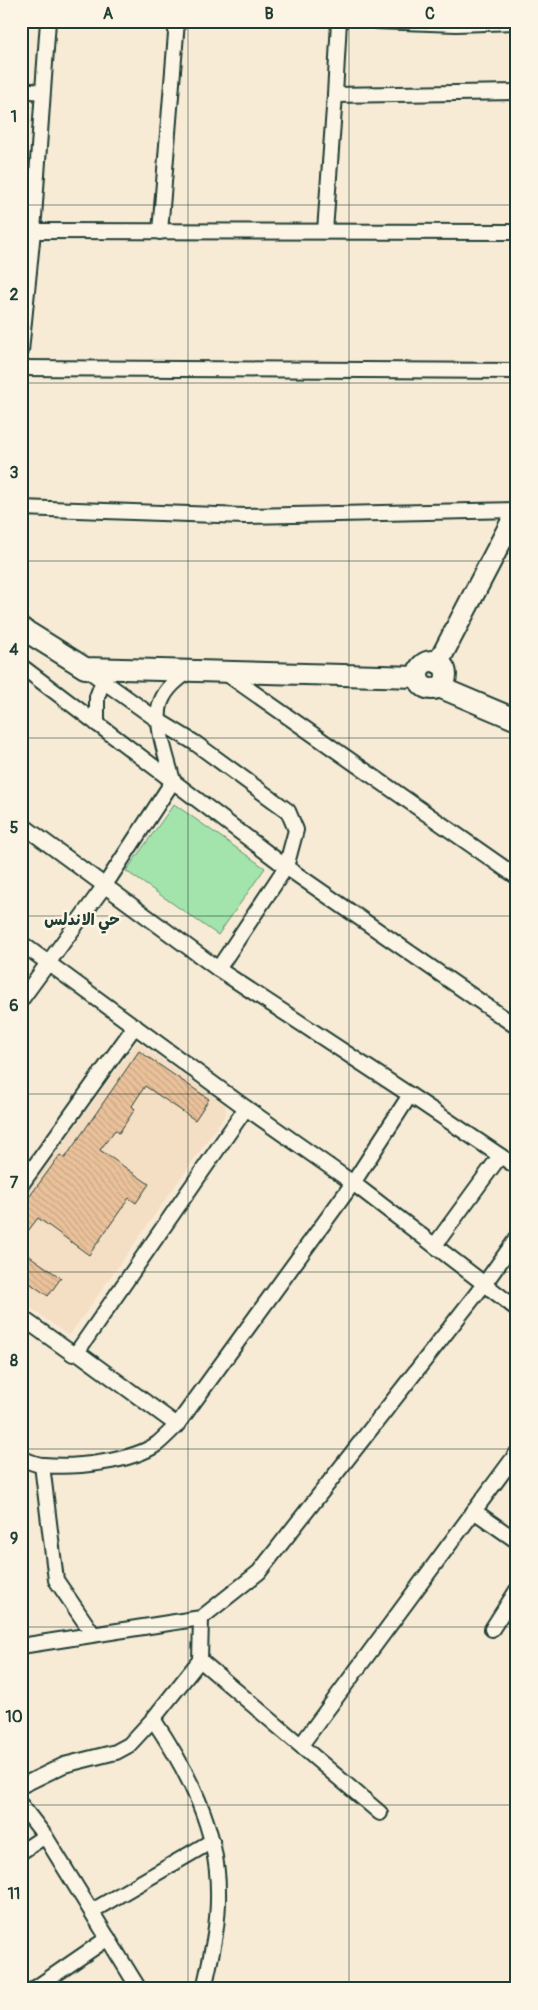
<svg xmlns="http://www.w3.org/2000/svg" width="538" height="2010" font-family="Pangolin,'Playpen Sans Arabic',sans-serif">
	<defs>
		<pattern id="building-back-hatch" width="6" height="6" patternUnits="userSpaceOnUse" patternTransform="scale(1.25)"><rect width="6" height="6" fill="#eac19a"/><path d="M-1 5l2 2M0 0l6 6M5-1l2 2" fill="none" stroke="#c8a785"/></pattern>
	</defs>
	<rect width="100%" height="100%" fill="#f8ebd6"/>
	<filter id="ink" filterUnits="userSpaceOnUse"><feTurbulence type="fractalNoise" baseFrequency=".02" numOctaves="2"/><feDisplacementMap in="SourceGraphic" scale="10" xChannelSelector="R" yChannelSelector="G"/><feConvolveMatrix kernelMatrix="1 2 1 2 8 2 1 2 1" color-interpolation-filters="sRGB"/></filter>
	<g filter="url(#ink)">
		<path fill="#f4dec4" d="M137 1042 225 1104 226 1114 69 1336 21 1301V1200Z"/>
		<path fill="#a3e3ac" stroke="#619070" d="M174 804 265 868 218 935 126 871Z"/>
		<g fill="url(#building-back-hatch)" stroke="#1f3d34">
			<path d="M139 1051 209 1099 195 1120 145 1086 132 1106 135 1109 119 1133 115 1130 100 1150 149 1184 136 1203 129 1198 89 1255 38 1218 21 1240V1208L60 1155 65 1158Z"/>
			<path d="M21 1250 61 1278 48 1296 21 1277Z"/>
		</g>
		<g fill="none" stroke-linecap="round" stroke-linejoin="round">
			<defs>
				<g id="minor">
					<path d="M377 21 456 24 517 22"/>
					<path d="M21 90 42 92"/>
					<path d="M335 95 517 92"/>
					<path d="M33 231 517 232"/>
					<path d="M325 231 335 95 339 21"/>
					<path d="M160 232 177 21"/>
					<path d="M21 351 33 231 48 21"/>
					<path d="M21 368 517 371"/>
					<path d="M21 508 245 516 517 510"/>
					<path d="M21 666 286 867 218 969"/>
					<path d="M85 668 159 721 195 743 288 811 296 830 286 867 517 1027"/>
					<path d="M224 672 517 877"/>
					<path d="M97 724V697L103 681"/>
					<path d="M21 824 218 969 410 1095 517 1167"/>
					<path d="M21 943 246 1108 353 1183 517 1309"/>
					<path d="M21 1000 105 885 173 781C168 761 153 721 161 702 166 688 178 679 189 671"/>
					<path d="M21 1185 135 1026"/>
					<path d="M435 1245 500 1156"/>
					<path d="M21 1317 73 1354 77 1352 246 1108"/>
					<path d="M77 1352 177 1425"/>
					<path d="M21 1458C28 1461 36 1465 43 1465 75 1468 131 1462 157 1444 164 1438 171 1431 177 1425L353 1183 410 1095"/>
					<path d="M42 1465 56 1580 93 1634"/>
					<path d="M474 1511 517 1541"/>
					<path d="M492 1629 517 1590"/>
					<path d="M21 1646 201 1618 259 1572 485 1283 517 1238"/>
					<path d="M200 1660 380 1813"/>
					<path d="M153 1719C187 1770 218 1828 218 1891 219 1924 211 1957 204 1989"/>
					<path d="M301 1745 517 1453"/>
					<path d="M21 1786 64 1765 116 1752 129 1745 153 1719 200 1660 201 1618"/>
					<path d="M21 1805 45 1836 139 1989"/>
					<path d="M21 1852 45 1836"/>
					<path d="M92 1911 212 1841"/>
					<path d="M34 1989 108 1938"/>
				</g>
				<g id="secondary">
					<path d="M21 628 85 668 418 677"/>
					<circle cx="432" cy="675" r="14"/>
					<path d="M438 663 517 511"/>
					<path d="M439 687 517 720"/>
				</g>
			</defs>
			<use href="#minor" stroke="#1f3d34" stroke-width="18"/>
			<use href="#secondary" stroke="#1f3d34" stroke-width="24"/>
			<use href="#minor" stroke="#fcf5e5" stroke-width="14"/>
			<use href="#secondary" stroke="#fcf5e5" stroke-width="20"/>
		</g>
	</g>
	<path fill="none" stroke="#1f3d34" stroke-width="1" stroke-opacity="0.55" d="M188 21V1989M349 21V1989M21 205H517M21 383H517M21 561H517M21 738H517M21 916H517M21 1094H517M21 1272H517M21 1449H517M21 1627H517M21 1805H517"/>
	<g text-anchor="middle" stroke-width="5" stroke-linejoin="round" paint-order="stroke">
		<g font-size="16" font-weight="bold" fill="#1f3d34" stroke="#fcf5e5">
			<text x="82" y="925">حي الاندلس</text>
		</g>
	</g>
	<rect width="538" height="2010" fill="none" stroke="#fcf5e5" stroke-width="55"/>
	<rect x="28" y="28" width="482" height="1954" fill="none" stroke="#1f3d34" stroke-width="2"/>
	<g font-size="16" text-anchor="middle" font-weight="bold" fill="#1f3d34">
		<text x="108" y="19">A</text>
		<text x="269" y="19">B</text>
		<text x="430" y="19">C</text>
		<text x="14" y="122">1</text>
		<text x="14" y="300">2</text>
		<text x="14" y="478">3</text>
		<text x="14" y="655">4</text>
		<text x="14" y="833">5</text>
		<text x="14" y="1011">6</text>
		<text x="14" y="1188">7</text>
		<text x="14" y="1366">8</text>
		<text x="14" y="1544">9</text>
		<text x="14" y="1722">10</text>
		<text x="14" y="1899">11</text>
	</g>
</svg>
